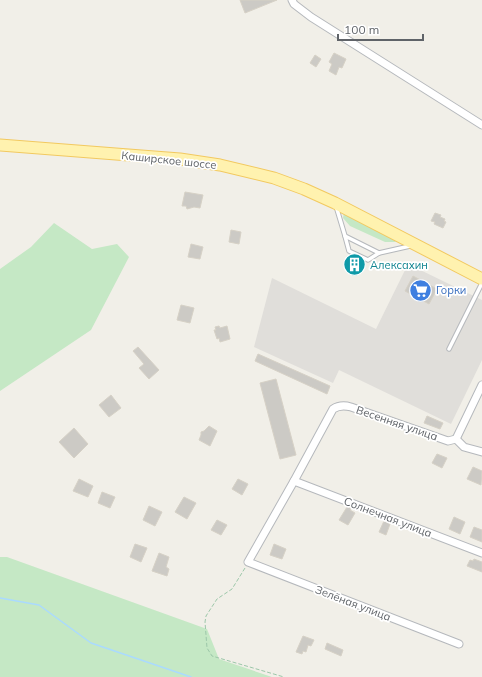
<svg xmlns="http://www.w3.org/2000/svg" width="482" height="677" font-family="Mulish,sans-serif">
	<rect width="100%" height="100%" fill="#f1efe8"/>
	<path fill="#e0deda" d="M408 264 482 300V360L451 424 339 370 333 383 254 347 272 278 376 329Z"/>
	<g fill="#c5e8c5">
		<path d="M344 212 397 240 395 242H385L350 226 343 218Z"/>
		<path d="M54 223 92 249 117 244 129 257 91 330 0 391V269L31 247Z"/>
		<path d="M0 557H7L207 629 219 659 272 677H0Z"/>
	</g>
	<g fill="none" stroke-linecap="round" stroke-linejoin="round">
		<path stroke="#aadaff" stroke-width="1.5" d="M0 598 39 605 91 643 191 677"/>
	</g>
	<g fill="#cccac5" stroke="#d6d1c6">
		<path d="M240 0H277L245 13Z"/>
		<path d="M334 53 346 59 342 68 339 67 336 75 329 71 332 64 329 62Z"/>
		<path d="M315 55 321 59 316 67 310 63Z"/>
		<path d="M185 192 203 195 200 208 194 207 187 209 186 206H182Z"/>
		<path d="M435 213 441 215 440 217 445 219 444 221 446 222 443 228 434 224 435 222 431 221Z"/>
		<path d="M231 230 241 232 239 244 229 242Z"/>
		<path d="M191 244 203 247 200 259 188 257Z"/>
		<path d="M351 258 363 264 359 272 348 266Z"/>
		<path d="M413 276 437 289 429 304 405 291Z"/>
		<path d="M181 305 194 308 190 323 177 320Z"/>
		<path d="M219 326 220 328 227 326 230 339 220 342 219 338 217 339 214 330H216L215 327Z"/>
		<path d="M138 347 159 370 149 379 139 368 144 364 133 351Z"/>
		<path d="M258 354 330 386 327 394 255 361Z"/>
		<path d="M276 379 296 455 280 459 260 383Z"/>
		<path d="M111 395 121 408 109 417 99 405Z"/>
		<path d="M427 416 443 423 440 429 424 423Z"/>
		<path d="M209 426 217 431 210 446 199 440 201 435V432L204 431Z"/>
		<path d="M74 428 88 444 74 458 59 442Z"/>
		<path d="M437 454 447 458 442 468 432 463Z"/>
		<path d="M473 467 482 471 481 485 467 479Z"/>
		<path d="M79 479 93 486 88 497 73 491Z"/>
		<path d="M238 479 248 484 242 495 232 489Z"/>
		<path d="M102 492 115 497 110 508 98 503Z"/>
		<path d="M184 497 196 503 187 519 175 512Z"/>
		<path d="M149 506 162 512 155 526 143 520Z"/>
		<path d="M347 507 351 508 350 510 355 513 348 525 339 520Z"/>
		<path d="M454 517 465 522 460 534 449 529Z"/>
		<path d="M217 520 227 525 221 535 211 530Z"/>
		<path d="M384 521 390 524 386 535 379 532Z"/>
		<path d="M474 527 482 530V542L470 537Z"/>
		<path d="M135 544 147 548 141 562 130 557Z"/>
		<path d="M274 544 286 549 282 559 270 555Z"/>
		<path d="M159 553 169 557 166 567 169 569 167 576 152 571Z"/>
		<path d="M474 559 482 562V572L467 566 470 560 473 561Z"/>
		<path d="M303 636 314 640 311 646 308 645 306 652 303 651 302 654 296 652Z"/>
		<path d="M327 643 343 650 341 656 325 649Z"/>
	</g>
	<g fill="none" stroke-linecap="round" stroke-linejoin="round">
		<defs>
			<g id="lane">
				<path d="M336 206 345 236 379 253 410 246"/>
				<path d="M345 236 349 251 368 260 379 253"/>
				<path d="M449 349 482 283"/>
			</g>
			<g id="street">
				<path d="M292 0 294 4 311 17 482 125"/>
				<path d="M456 439 448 441 351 407C344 405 339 405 333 409L294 481 248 562 459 644"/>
				<path d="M456 439 482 385"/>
				<path d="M456 439 464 447 482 452"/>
				<path d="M294 481 482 553"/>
			</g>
			<path id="primary" d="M0 145 180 159 220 165 274 178 304 189 335 203 482 279"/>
		</defs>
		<use href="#lane" stroke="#b5b8bc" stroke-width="5.5"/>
		<use href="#street" stroke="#b5b8bc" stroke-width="9"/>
		<use href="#primary" stroke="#f2c960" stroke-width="13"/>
		<path stroke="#9cc7a9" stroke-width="1" stroke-dasharray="4 2" stroke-linecap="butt" d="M245 568 232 589 217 599 206 616 205 622 207 648 212 656 284 677"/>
		<use href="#lane" stroke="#fff" stroke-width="3.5"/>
		<use href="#street" stroke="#fff" stroke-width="7"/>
		<use href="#primary" stroke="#fff2af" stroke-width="11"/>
	</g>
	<defs>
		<symbol id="building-disc" viewBox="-11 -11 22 22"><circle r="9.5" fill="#0f9aa8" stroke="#fff"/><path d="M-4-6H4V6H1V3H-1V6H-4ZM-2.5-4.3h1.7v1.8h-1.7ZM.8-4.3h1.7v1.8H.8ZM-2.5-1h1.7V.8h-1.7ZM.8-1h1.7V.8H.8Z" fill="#fff"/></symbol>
		<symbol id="supermarket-disc" viewBox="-11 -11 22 22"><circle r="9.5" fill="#3f7fe0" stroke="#fff"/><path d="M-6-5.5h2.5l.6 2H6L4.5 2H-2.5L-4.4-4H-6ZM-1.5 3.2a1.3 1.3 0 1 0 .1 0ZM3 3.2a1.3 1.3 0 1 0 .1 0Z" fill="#fff"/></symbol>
	</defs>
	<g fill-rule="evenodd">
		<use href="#building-disc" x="342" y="252" width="25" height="25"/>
		<use href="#supermarket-disc" x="408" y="278" width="25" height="25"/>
	</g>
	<g text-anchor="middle" stroke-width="3.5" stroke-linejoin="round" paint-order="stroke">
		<g font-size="11" fill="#5f6368" stroke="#fff">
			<text transform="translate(169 160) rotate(6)" y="4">Каширское шоссе</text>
			<text transform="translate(397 423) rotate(19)" y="4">Весенняя улица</text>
			<text transform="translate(388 517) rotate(21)" y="4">Солнечная улица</text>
			<text transform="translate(353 603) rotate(21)" y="4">Зелёная улица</text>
		</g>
		<g font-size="11" fill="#0d838f" stroke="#fff" text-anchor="start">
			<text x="370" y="269">Алексахин</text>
		</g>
		<g font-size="11" fill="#366cbe" stroke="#fff" text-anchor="start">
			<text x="436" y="294">Горки</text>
		</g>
	</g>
	<path d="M338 34v6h85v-6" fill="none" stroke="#5f6368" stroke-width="2"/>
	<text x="344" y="34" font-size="12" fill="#5f6368" stroke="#ffffff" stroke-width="3" paint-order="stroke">100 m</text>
</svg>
